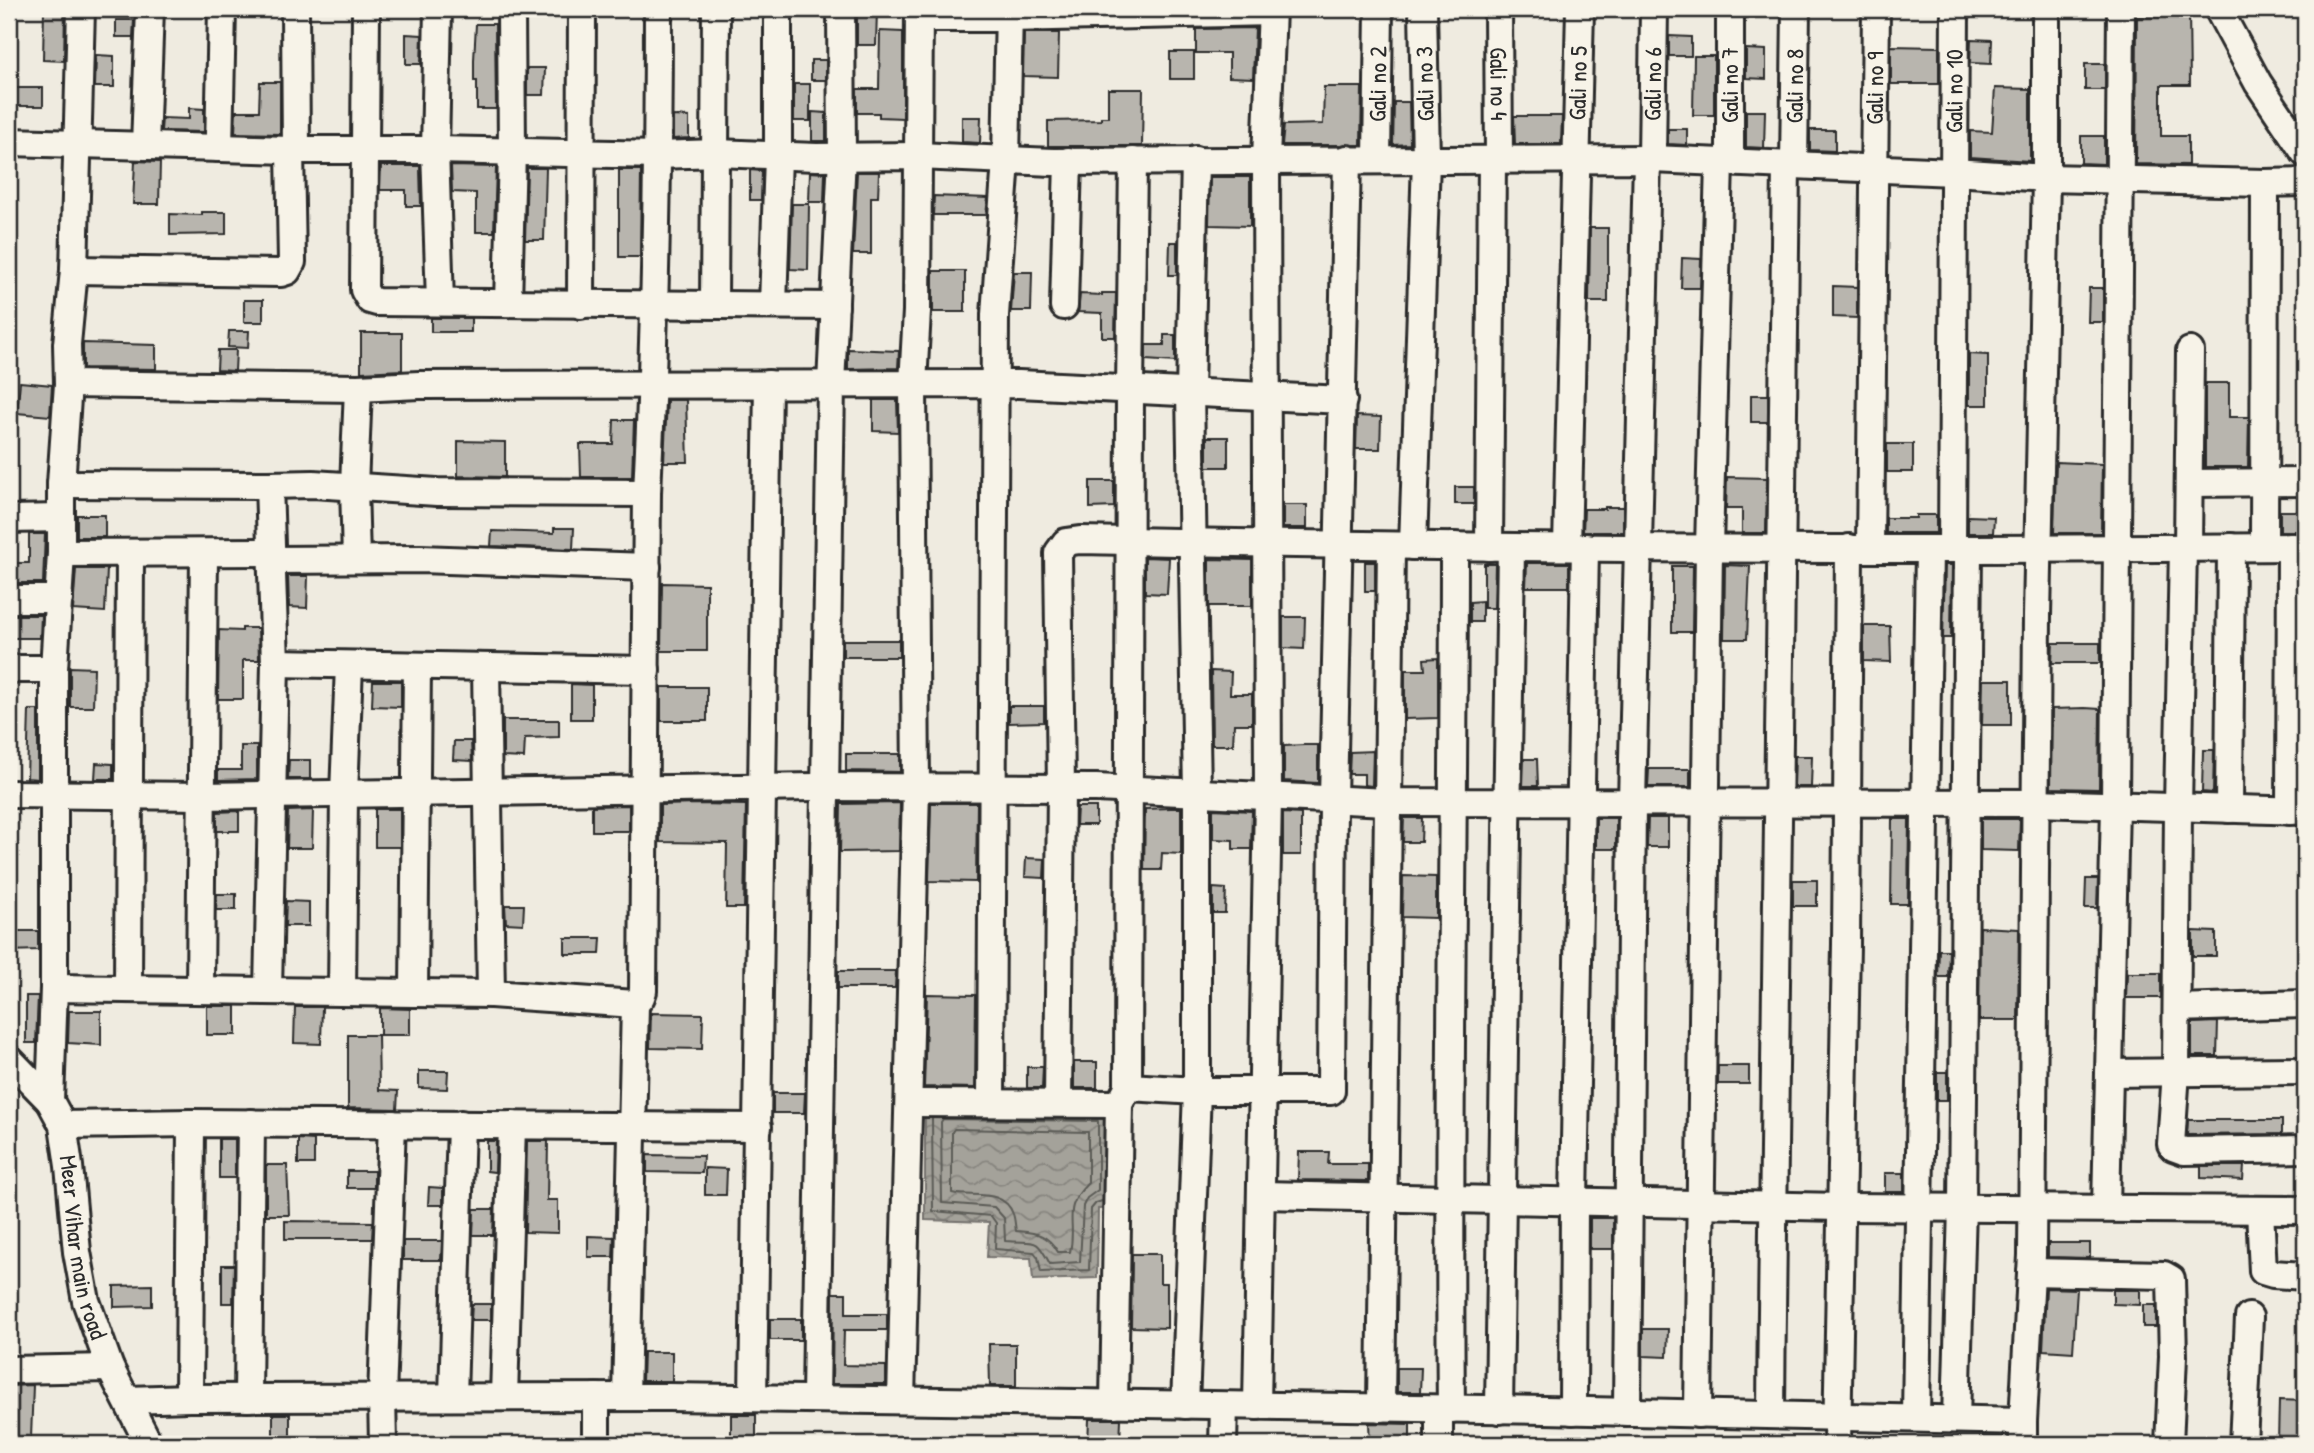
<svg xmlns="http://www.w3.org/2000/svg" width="2314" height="1453" font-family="'Patrick Hand',sans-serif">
	<defs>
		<pattern id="water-waves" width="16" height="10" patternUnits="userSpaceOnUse" patternTransform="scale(1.75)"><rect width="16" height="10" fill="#a4a29a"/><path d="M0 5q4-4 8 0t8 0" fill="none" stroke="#86847e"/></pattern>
	</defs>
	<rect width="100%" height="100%" fill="#efebe0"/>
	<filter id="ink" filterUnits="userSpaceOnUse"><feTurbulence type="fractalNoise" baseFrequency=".0143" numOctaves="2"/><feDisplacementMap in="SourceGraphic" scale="14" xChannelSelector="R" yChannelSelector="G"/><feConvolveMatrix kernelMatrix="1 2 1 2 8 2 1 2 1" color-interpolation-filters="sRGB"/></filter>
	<g filter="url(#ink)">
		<path fill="url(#water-waves)" stroke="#74726e" stroke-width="2" d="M925 1102 1115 1104 1114 1208 1098 1209 1097 1278 1033 1280 1031 1258 987 1257 989 1222 925 1220Z"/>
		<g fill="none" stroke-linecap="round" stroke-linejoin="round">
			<g stroke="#5b5b57" stroke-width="2">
				<path d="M932 1118 933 1211 991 1216 996 1223 995 1249 1034 1252 1038 1257 1041 1272 1089 1270 1091 1209 1096 1203 1102 1201"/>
				<path d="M943 1119 1098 1121V1190L1087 1198 1083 1206 1080 1262 1050 1264C1035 1235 1036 1244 1005 1241L1004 1218 994 1207 942 1203 941 1122Z"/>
				<path d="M954 1129 1088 1132V1183C1061 1210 1077 1220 1070 1252H1058C1047 1233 1036 1233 1016 1231 1015 1226 1015 1219 1013 1214 1004 1188 973 1198 952 1193V1132Z"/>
			</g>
		</g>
		<g fill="#b8b5ae" stroke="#2b2b2b" stroke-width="2">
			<path d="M44 9H65L64 61 43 60Z"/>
			<path d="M857 9H877L876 45H857Z"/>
			<path d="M2165 9H2189L2190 85H2161V136H2188V165L2136 164 2137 17H2165Z"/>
			<path d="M116 20H134L133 37H116Z"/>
			<path d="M476 24H495L496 109H477V81H474V60Z"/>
			<path d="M1255 28 1253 78 1229 77V53H1196V29Z"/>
			<path d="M880 31 903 32V118L879 117V113H857V89H879Z"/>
			<path d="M1024 33H1059L1058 77 1023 76Z"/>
			<path d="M406 34 422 35 421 64H406Z"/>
			<path d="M1669 36 1691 37V56H1669Z"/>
			<path d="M1971 39 1992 40 1991 64 1970 63Z"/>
			<path d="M1891 46 1939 47V84H1891Z"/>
			<path d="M1746 49 1766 50V79L1746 78Z"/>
			<rect x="1170" y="52" width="24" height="27"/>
			<path d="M96 55 114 56V87H95Z"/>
			<path d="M1694 56H1714V115H1693Z"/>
			<rect x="811" y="60" width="15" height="20"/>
			<rect x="2085" y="64" width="20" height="26"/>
			<path d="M527 68H545L544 95H527Z"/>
			<path d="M260 82H280V134L235 133 236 111H259Z"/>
			<rect x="794" y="84" width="16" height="37"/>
			<path d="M1324 87H1362L1361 145H1282L1284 125 1323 124Z"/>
			<rect x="10" y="88" width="33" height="18"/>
			<path d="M1995 88 2030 89V161L1970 157V131L1992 132Z"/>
			<path d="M1108 89H1143L1142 146H1048V121L1101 120V117H1108Z"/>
			<path d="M1394 102H1409L1410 144 1393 145Z"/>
			<path d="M189 108 204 109V132L161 131 162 118 189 119Z"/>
			<path d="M1746 111H1765L1764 148 1746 147Z"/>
			<path d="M812 112 826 113V141H812Z"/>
			<path d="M673 116 689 117V138L673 139Z"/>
			<path d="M1514 116H1562L1561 144H1515Z"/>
			<path d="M962 117H981L980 143 962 142Z"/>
			<path d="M1668 129H1687V145L1668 144Z"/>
			<path d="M1810 130H1835V151L1810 150Z"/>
			<path d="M2081 136H2104V164L2081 163Z"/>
			<path d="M135 161 160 162 159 204H133Z"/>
			<path d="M381 166H420L421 206H406V190H380Z"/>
			<path d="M451 166 496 167 494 232H476V193L452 192Z"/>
			<path d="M527 168H546L544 240H525Z"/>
			<path d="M619 170H641L640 257H619Z"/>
			<path d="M750 170 762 171 761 200H750Z"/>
			<path d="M810 172 825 173 824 202H809Z"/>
			<path d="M857 172H879L878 197H871V254H853Z"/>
			<path d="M1210 177H1250V226L1209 225Z"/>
			<path d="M934 196 988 198 986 215H933Z"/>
			<path d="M792 204H809L808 270 790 269Z"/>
			<path d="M202 212H226V234L170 235V214L202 215Z"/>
			<path d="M1590 228H1608V302H1589Z"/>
			<path d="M1170 242H1177V275H1169Z"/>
			<path d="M1682 258 1701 259 1700 288H1681Z"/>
			<rect x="933" y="271" width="32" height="41"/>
			<path d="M1014 272H1032L1031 311H1011Z"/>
			<path d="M1833 286 1857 287V318L1833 317Z"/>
			<path d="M2089 288H2103V322H2088Z"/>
			<path d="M1102 293H1116L1115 337H1102V313L1078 312 1080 294 1102 295Z"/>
			<rect x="244" y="300" width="19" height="22"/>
			<rect x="431" y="318" width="40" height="14"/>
			<path d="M229 331H249L248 348 228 347Z"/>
			<path d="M361 333H402V370L361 372Z"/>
			<path d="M1164 335H1175V362L1146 360V345H1164Z"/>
			<path d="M83 343 156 345V369L83 368Z"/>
			<path d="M848 349 899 351 898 368 848 369Z"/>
			<path d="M218 350H236L235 371 217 370Z"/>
			<path d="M1969 354 1988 355V405H1969Z"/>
			<path d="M20 382 52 385 50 416 17 413Z"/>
			<path d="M2205 383H2229V417H2249L2248 467H2205Z"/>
			<rect x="1751" y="395" width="17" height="27"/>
			<path d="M667 400H686L688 462H664Z"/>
			<path d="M873 400H897L898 432 873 431Z"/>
			<path d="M1357 416 1381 417 1380 449H1356Z"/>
			<path d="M614 420H634L632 477H581L580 444H613Z"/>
			<rect x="1207" y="437" width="21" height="30"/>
			<path d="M458 441 505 442V477L458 476Z"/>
			<rect x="1887" y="444" width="26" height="28"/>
			<path d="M2056 462 2102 464 2101 533H2054Z"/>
			<path d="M1727 477 1767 478 1766 533H1742V509H1726Z"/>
			<path d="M1090 481H1114V507L1090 508Z"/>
			<rect x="1455" y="487" width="19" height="17"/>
			<rect x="1283" y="505" width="24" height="23"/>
			<path d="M1605 507H1623V532H1583L1584 509H1605Z"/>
			<path d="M2280 511H2300L2299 531H2280Z"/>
			<rect x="77" y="515" width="28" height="22"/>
			<path d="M1916 515H1936V533H1886V518H1916Z"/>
			<path d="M1968 516 1994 517 1993 533H1968Z"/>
			<path d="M554 528H574L573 549 491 546 492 531 554 533Z"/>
			<path d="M29 534H45L43 583H9V563H29Z"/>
			<path d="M1145 557 1169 558 1167 594 1145 593Z"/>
			<path d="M1209 559 1252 560V606H1209Z"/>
			<rect x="1365" y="562" width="10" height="29"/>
			<path d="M1527 563H1569V587H1526Z"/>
			<path d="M1484 564H1495L1494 608H1484Z"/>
			<path d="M1725 565 1750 566 1747 639H1724Z"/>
			<path d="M1945 565H1952L1951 638H1943Z"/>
			<path d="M1672 566H1693L1692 632H1672Z"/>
			<path d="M76 569H107L105 612 73 610Z"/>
			<path d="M288 576H308L307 608 289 607Z"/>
			<path d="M662 583 707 584V651H661Z"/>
			<path d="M1482 601V622H1470V602Z"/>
			<path d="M9 615H41L40 638H9Z"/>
			<path d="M1283 617H1305L1304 649 1283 648Z"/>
			<path d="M1864 626H1890L1891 662 1864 661Z"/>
			<path d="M242 628H258L259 660H243V699H218L219 630 242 631Z"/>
			<rect x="843" y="640" width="56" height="17"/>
			<path d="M2053 643H2100V663H2052Z"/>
			<path d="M1438 658V718L1405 719V670H1425L1424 659Z"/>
			<path d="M70 667 94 668 93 707H70Z"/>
			<path d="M1211 671 1231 672 1230 694H1252V724H1234L1233 745H1212Z"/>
			<path d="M1983 680H2011V725H1982Z"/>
			<path d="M373 681H401V707L372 706Z"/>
			<path d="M571 684 592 685V719H571Z"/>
			<rect x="661" y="687" width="46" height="34"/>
			<path d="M1009 706H1044V722L1009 723Z"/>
			<path d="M2085 708 2100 709 2099 789 2051 788 2052 709Z"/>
			<path d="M29 710H38V779L27 778Z"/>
			<path d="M503 720H559V737L525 738 524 758 503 757Z"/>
			<path d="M454 741H471L472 761 453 760Z"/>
			<path d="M1304 745H1318V783L1284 781V746Z"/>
			<path d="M241 746H257V779L218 780V770H241Z"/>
			<path d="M2203 750H2214L2213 793 2202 792Z"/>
			<path d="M1373 751 1372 786 1364 785V774H1349L1350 752Z"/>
			<path d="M846 754H900V772L846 771Z"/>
			<path d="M1795 756H1812L1811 787H1794Z"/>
			<path d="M1524 759H1537L1538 786H1523Z"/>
			<path d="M289 760H310V779H288Z"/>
			<path d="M96 763 113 764V779H95Z"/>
			<path d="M1649 769H1690V787H1648Z"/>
			<path d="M900 803 899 851 840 852 841 804Z"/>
			<path d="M931 803H977L976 882 929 881Z"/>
			<path d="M699 804 746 805 744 908H726L727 843 660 842V805Z"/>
			<path d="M629 805V831H592V806Z"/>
			<path d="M1077 807H1096V825H1076Z"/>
			<path d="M1171 808H1181V854L1162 853 1161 870H1144L1145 809Z"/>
			<rect x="375" y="809" width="25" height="38"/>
			<path d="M1213 809 1252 811 1251 849H1233V840L1213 839Z"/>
			<path d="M313 810 312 848H287L288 811Z"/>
			<path d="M239 811V831H217V812Z"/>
			<path d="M1283 813 1301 814V855H1283Z"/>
			<path d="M1404 818H1422L1421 842H1403Z"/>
			<rect x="1596" y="818" width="20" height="31"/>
			<path d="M1648 818H1668V847H1647Z"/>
			<path d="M1892 819H1909L1908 904H1891Z"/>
			<path d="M1981 819H2020L2019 851 1981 850Z"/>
			<path d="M1026 858 1045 859 1044 878 1025 877Z"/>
			<path d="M1403 876 1436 877V918L1402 917Z"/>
			<path d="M2086 879H2098L2097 908H2085Z"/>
			<rect x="1793" y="880" width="24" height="26"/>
			<path d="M1213 888 1226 889 1225 913H1213Z"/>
			<path d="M217 894H236V910H216Z"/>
			<path d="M286 901 309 902V926H285Z"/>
			<path d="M505 905H524L523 924 506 923Z"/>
			<path d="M1980 927 2019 929 2018 1020H1979Z"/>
			<path d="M9 931H38V950L9 951Z"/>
			<path d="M2193 931 2216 932V956H2193Z"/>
			<path d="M565 938H601L600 954H565Z"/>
			<path d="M1939 950H1949L1948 977H1938Z"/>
			<path d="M838 971H896L895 988H838Z"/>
			<path d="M2127 973H2161V998H2126Z"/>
			<path d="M927 994 976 995 975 1088 924 1087Z"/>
			<path d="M26 996H38L36 1043H26Z"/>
			<rect x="207" y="1006" width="29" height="29"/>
			<path d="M295 1007H322L321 1044 294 1043Z"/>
			<path d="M380 1008 410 1009V1035H380Z"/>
			<path d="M69 1011H101V1045L68 1043Z"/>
			<path d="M651 1013 703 1014 702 1049 650 1048Z"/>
			<path d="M2218 1022 2217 1056H2192V1023Z"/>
			<path d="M348 1035H378L379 1090 398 1091 397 1109 348 1108Z"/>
			<rect x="1074" y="1062" width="23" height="26"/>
			<rect x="1718" y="1066" width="31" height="18"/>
			<path d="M1027 1067H1043L1042 1088H1027Z"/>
			<path d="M419 1071H448L447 1089 419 1088Z"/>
			<rect x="1937" y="1072" width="10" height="28"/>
			<path d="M773 1093H805L804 1113H773Z"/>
			<path d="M2188 1120H2282V1134L2187 1135Z"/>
			<rect x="219" y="1139" width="16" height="39"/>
			<path d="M298 1139 314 1140V1164H298Z"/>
			<path d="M487 1141H496L495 1172 487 1171Z"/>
			<path d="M527 1141H548L547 1200H558V1233L525 1232Z"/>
			<path d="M1299 1152H1329L1328 1164H1368V1181L1298 1180Z"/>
			<path d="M647 1155 703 1156 702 1173 647 1172Z"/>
			<path d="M266 1165H287L289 1215H266Z"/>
			<path d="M2201 1166H2244L2243 1180 2201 1178Z"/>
			<path d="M705 1168 727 1169 726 1195H705Z"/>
			<rect x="347" y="1171" width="27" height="17"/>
			<rect x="1885" y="1173" width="19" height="19"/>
			<path d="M429 1187 443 1188V1205H428Z"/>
			<path d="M474 1209H494L493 1235H473Z"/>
			<rect x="1590" y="1218" width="23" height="31"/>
			<path d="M285 1221 373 1222 372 1239H285Z"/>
			<path d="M588 1236 614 1237 613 1257H588Z"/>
			<path d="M403 1241H442L441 1260H403Z"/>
			<path d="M2048 1243H2090V1258L2048 1257Z"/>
			<path d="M1132 1254H1160V1283H1167V1328L1131 1327Z"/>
			<path d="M222 1265H234L233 1303H222Z"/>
			<path d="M152 1285V1306L114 1307V1286Z"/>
			<path d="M2046 1288 2077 1289 2073 1352 2043 1350Z"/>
			<path d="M2113 1290H2140V1305L2113 1304Z"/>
			<path d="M833 1293H846V1314H887V1330H844L843 1365 886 1366V1384H832Z"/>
			<path d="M472 1304H491V1320H471Z"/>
			<rect x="2143" y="1305" width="13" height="22"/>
			<rect x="770" y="1319" width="31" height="21"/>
			<path d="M1643 1329H1668L1667 1357 1643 1356Z"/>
			<path d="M989 1344H1016V1386H990Z"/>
			<path d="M643 1352H672V1381H642Z"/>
			<path d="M1397 1368H1421L1420 1392H1397Z"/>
			<path d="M33 1385 31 1438 9 1437V1386Z"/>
			<path d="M2279 1400 2305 1401V1443L2278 1442Z"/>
			<rect x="273" y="1414" width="17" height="30"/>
			<rect x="731" y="1415" width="25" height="29"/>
			<path d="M1089 1419H1121L1120 1444H1088Z"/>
			<path d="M1369 1423 1410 1424V1444H1370Z"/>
		</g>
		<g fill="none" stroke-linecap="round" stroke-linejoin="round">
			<defs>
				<g id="minor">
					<path d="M295 9 296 150"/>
					<path d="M366 9 364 290 370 300 377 302C530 303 683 304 835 306"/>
					<path d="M438 9 435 150 440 302"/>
					<path id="s1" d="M1498 9 1499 160"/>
					<path d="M2218 9 2258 83 2305 153"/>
					<path d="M919 18H1009L1272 12"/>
					<path d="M9 142 290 150H435L658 155 717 153 816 157 918 156 1053 162 1652 159 1953 172 2046 178 2265 183 2305 182"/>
					<path d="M145 146 150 9"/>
					<path d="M219 148 222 9"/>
					<path id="s2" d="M1377 159 1379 9"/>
					<path id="s3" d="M1652 159 1654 9"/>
					<path d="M1730 162V9"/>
					<path id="s4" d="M1794 165 1796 9"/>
					<path d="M74 270 281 273 287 271 292 262 290 150"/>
					<path d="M508 303 512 151 511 9"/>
					<path d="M714 304 716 9"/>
					<path d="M581 305 582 9"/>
					<path d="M773 305 778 156V9"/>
					<path d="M1064 306 1068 161"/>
					<path d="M68 384 358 388 419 385 1019 384 1343 400"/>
					<path d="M2189 483 2305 482"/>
					<path d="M61 484 269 485 275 663 268 990"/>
					<path d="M269 485 313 484 437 492 647 493C655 332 658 170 658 9"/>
					<path d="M9 519 61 518"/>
					<path d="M1413 546 1426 160 1423 9"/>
					<path d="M1489 547 1492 160"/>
					<path id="s5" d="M1567 547 1580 9"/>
					<path d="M2264 547 2265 183"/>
					<path id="s6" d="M1870 548 1876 9"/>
					<path d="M2183 548 2178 807 2176 1072 2171 1144 2173 1147 2184 1151 2305 1149"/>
					<path d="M2188 548 2190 351"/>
					<path id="s7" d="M1952 549 1955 9"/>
					<path d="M61 553 272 552"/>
					<path d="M356 559 354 486 358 388"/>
					<path d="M272 560 420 559 647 567"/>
					<path d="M9 599H59"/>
					<path d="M275 663 646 670"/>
					<path d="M486 667 491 994"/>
					<path d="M9 669H54"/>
					<path d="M9 794 203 796 814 787 1096 788 1387 802 2035 803 2305 811"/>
					<path d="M2229 809 2231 547"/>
					<path d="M2290 811 2291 547"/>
					<path d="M54 988 491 994 635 1004 641 997 643 991 647 493"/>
					<path d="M128 989 130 554"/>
					<path d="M200 989 204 553"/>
					<path d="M342 992 344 794 349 665"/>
					<path d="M414 993 417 666"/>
					<path d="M2177 1008 2305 1004"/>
					<path id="s8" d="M9 1059 50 1101 63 1125 69 1166 77 1252 86 1301 110 1368 149 1444"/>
					<path d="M2109 1073 2305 1071"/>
					<path d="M1128 1087 1130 389 1133 161"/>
					<path d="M50 1101 54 988V669L61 553V484L68 384 67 344 74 270 81 9"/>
					<path d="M991 1102 995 315 1006 160 1009 9"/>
					<path d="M910 1103 1119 1104 1128 1087 1197 1091H1331L1333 799 1347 159"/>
					<path d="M1058 1103 1061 788 1058 553 1066 542 1080 540C1488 549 1897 551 2305 547"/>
					<path d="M63 1125 191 1123 758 1127"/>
					<path d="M1262 1195 1841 1207 2305 1210"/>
					<path d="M2106 1208 2115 805 2121 9"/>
					<path d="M2260 1210 2263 1271 2273 1274 2305 1276"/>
					<path d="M2031 1272 2164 1275 2171 1279 2173 1356 2169 1444"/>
					<path d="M9 1370 110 1368"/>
					<path d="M453 1397 461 1124"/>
					<path d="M504 1397 512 1125"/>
					<path d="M626 1397 635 1004"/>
					<path d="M189 1398 191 1123"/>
					<path d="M248 1398 251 1123"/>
					<path d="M753 1398 768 384"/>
					<path d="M816 1399 831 384 842 156 841 9"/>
					<path d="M128 1400 189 1398 668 1397 1545 1410 2023 1421V1444"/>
					<path d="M901 1400 916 788 913 384 917 311 919 9"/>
					<path d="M1114 1404 1119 1104"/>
					<path d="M1185 1405 1197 1091V793L1190 392 1195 160"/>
					<path d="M1257 1406 1268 796 1266 159 1272 9"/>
					<path d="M1381 1408 1391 546"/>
					<path d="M1439 1409V1444"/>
					<path d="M1451 1409C1448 1121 1454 834 1454 546"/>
					<path d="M1499 1410 1511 547"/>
					<path d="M1573 1411 1574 1202 1585 547"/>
					<path d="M1627 1412 1632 802 1647 159"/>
					<path d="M1698 1414 1709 548 1719 162"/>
					<path d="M1771 1415C1774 998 1783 581 1786 165"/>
					<path d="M1916 1418 1929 549"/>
					<path d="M1956 1419 1962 1207 1968 549"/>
					<path d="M2023 1421 2032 1255 2037 616 2046 178V9"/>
					<path d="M383 1444 382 1397 392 1124"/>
					<path d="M596 1444V1397"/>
					<path d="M1223 1444 1224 1406"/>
					<path d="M1837 1444 1846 944 1849 548"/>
					<path d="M2243 1444 2249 1317"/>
				</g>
			</defs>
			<use href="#minor" stroke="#2b2b2b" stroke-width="32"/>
			<use href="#minor" stroke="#f7f3e8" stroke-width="26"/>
		</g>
	</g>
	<g text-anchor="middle" stroke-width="5" stroke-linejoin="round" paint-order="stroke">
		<g font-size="24" fill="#2b2b2b" stroke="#f7f3e8">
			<text dy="8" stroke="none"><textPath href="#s2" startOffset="75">Gali no 2</textPath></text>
			<text transform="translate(1425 84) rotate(-91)" y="8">Gali no 3</text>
			<text dy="8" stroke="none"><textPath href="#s1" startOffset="75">Gali no 4</textPath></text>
			<text dy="8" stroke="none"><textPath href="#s5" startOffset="464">Gali no 5</textPath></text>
			<text dy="8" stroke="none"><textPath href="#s3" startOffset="75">Gali no 6</textPath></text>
			<text transform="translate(1730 85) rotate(-90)" y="8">Gali no 7</text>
			<text dy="8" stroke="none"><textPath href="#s4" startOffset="79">Gali no 8</textPath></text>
			<text dy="8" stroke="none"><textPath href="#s6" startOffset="460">Gali no 9</textPath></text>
			<text dy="8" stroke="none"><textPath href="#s7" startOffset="458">Gali no 10</textPath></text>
			<text dy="8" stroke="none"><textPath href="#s8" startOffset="210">Meer Vihar main road</textPath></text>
		</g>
	</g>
	<rect width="2314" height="1453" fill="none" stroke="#f7f3e8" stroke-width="35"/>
	<rect x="18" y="18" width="2279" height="1418" fill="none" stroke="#2b2b2b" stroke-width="2.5" filter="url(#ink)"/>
</svg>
